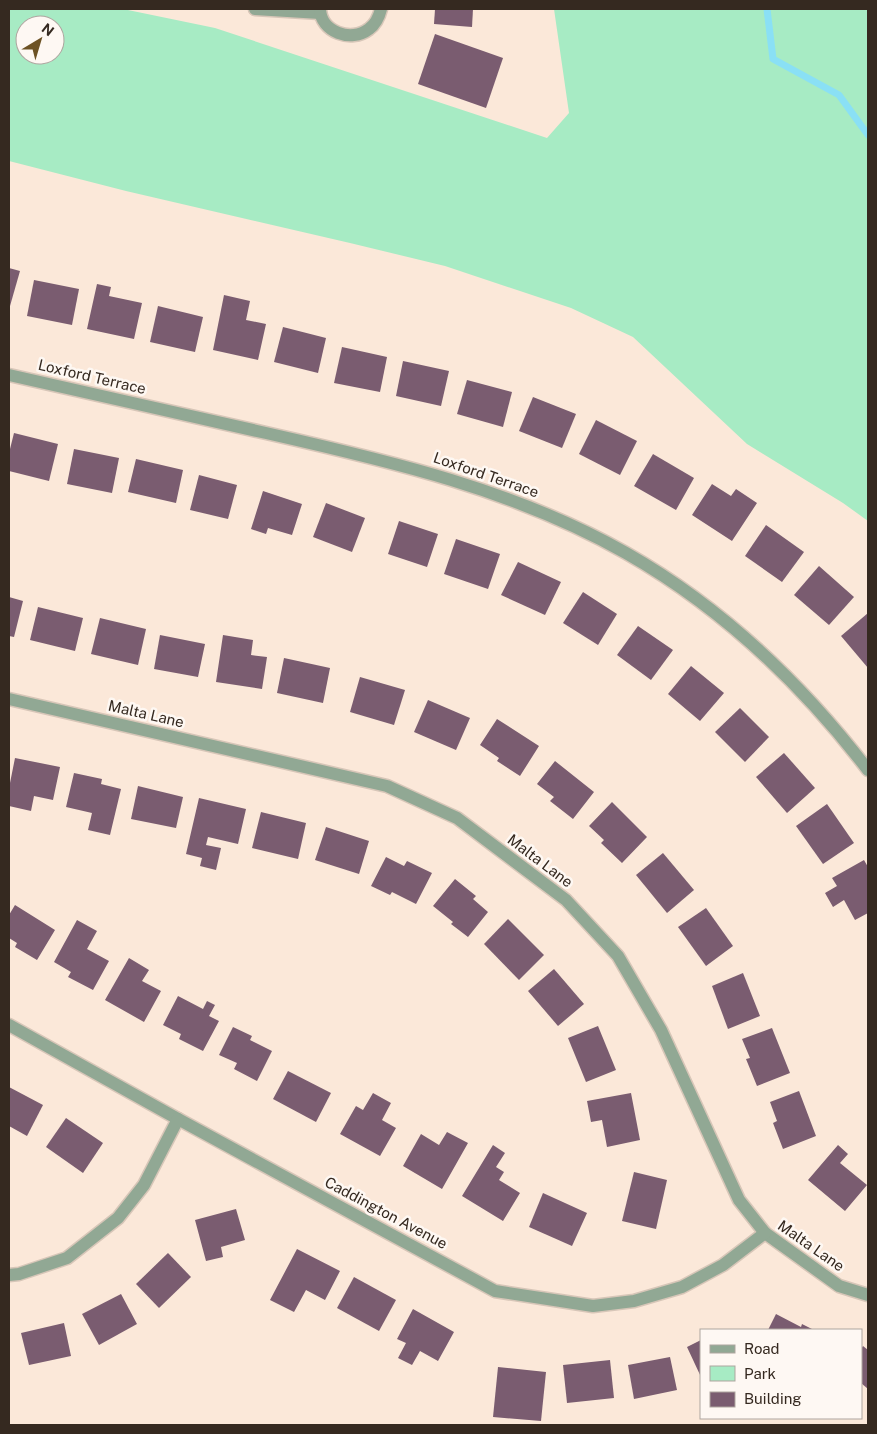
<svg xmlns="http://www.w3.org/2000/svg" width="877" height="1434" font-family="'Public Sans',sans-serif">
	<rect width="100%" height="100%" fill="#fbe8d9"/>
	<path fill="#a7ebc4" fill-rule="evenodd" d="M9 9H123L215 28 547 138 569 113 554 9H868V521L843 503 747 444 633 337 571 308 445 266 350 243 126 191 9 161ZM25 25H55V55H25Z"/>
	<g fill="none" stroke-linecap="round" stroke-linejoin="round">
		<path stroke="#8ae0f5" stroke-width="7" d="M767 9 773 59 839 95 868 135"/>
	</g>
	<g fill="#7a5c70">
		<path d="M435 9H473L472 27 434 24Z"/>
		<path d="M435 34 503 58 486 108 418 84Z"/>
		<path d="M9 268 20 271 10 306H9Z"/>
		<path d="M34 280 79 289 72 325 27 316Z"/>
		<path d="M97 284 111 287 109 296 142 303 134 339 87 329Z"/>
		<path d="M224 295 250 301 246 320 266 324 258 360 213 350Z"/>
		<path d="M158 306 203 317 195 352 150 342Z"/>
		<path d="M283 327 326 338 318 373 274 362Z"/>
		<path d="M342 347 387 357 380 392 334 383Z"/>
		<path d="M403 361 449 371 441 406 396 396Z"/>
		<path d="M467 380 512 392 503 427 457 414Z"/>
		<path d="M533 397 576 414 562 448 519 431Z"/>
		<path d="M596 420 637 441 620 475 579 454Z"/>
		<path d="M14 433 58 444 49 481 9 471V453Z"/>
		<path d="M74 449 119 458 112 493 67 484Z"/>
		<path d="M653 454 694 478 676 510 634 486Z"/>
		<path d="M136 459 183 470 176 503 128 492Z"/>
		<path d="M199 475 237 485 228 519 190 510Z"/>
		<path d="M712 484 731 496 736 489 757 503 732 541 692 515Z"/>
		<path d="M263 491 302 504 292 535 268 528 266 534 251 529Z"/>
		<path d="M326 503 365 518 352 552 313 537Z"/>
		<path d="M399 521 438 534 427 567 388 554Z"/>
		<path d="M766 525 804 552 782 582 745 556Z"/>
		<path d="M456 539 500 554 488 589 444 574Z"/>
		<path d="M518 562 561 582 545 615 501 595Z"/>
		<path d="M819 566 854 597 829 625 794 595Z"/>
		<path d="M583 592 617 614 598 645 563 623Z"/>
		<path d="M9 597 23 601 14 637 9 636Z"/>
		<path d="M38 607 83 618 75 651 30 640Z"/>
		<path d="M868 613V668L841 636Z"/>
		<path d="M100 618 146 629 138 665 91 654Z"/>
		<path d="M638 626 673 650 651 680 617 655Z"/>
		<path d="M160 635 205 644 198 677 154 669Z"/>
		<path d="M223 635 253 640 251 655 267 657 262 689 216 682Z"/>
		<path d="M284 658 330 668 323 703 277 693Z"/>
		<path d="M691 666 724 693 700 721 668 694Z"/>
		<path d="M360 677 405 690 394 725 350 712Z"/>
		<path d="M428 700 470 718 456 750 414 732Z"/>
		<path d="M740 708 769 737 745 762 715 732Z"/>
		<path d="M497 719 539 746 520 776 497 761 499 758 480 745Z"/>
		<path d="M784 753 815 788 787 813 756 777Z"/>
		<path d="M15 758 60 767 53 800 34 796 31 811 9 806V788Z"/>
		<path d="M555 761 594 792 573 819 550 801 554 797 537 784Z"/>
		<path d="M74 773 102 779 101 784 121 789 110 835 88 830 92 813 66 807Z"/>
		<path d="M138 786 183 797 176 828 131 819Z"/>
		<path d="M199 798 246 809 238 844 208 837 206 845 221 848 216 870 200 866 202 858 186 854Z"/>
		<path d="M612 802 647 837 622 863 601 843 604 840 589 826Z"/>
		<path d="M827 804 854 843 823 864 796 826Z"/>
		<path d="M261 812 306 823 298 859 252 848Z"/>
		<path d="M326 827 369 841 359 874 315 860Z"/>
		<path d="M663 853 694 890 667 913 636 875Z"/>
		<path d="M386 857 404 866 407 861 432 873 416 904 392 892 390 895 371 886Z"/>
		<path d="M864 860 868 867V913L855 920 844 900 833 907 825 893 837 886 832 878Z"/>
		<path d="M455 879 476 896 473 899 488 912 468 937 451 924 453 922 433 906Z"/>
		<path d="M15 905 55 930 37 960 15 947 17 943 9 938V915Z"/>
		<path d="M706 908 733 946 706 966 678 927Z"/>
		<path d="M508 919 544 955 519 980 484 944Z"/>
		<path d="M77 920 97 931 87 949 109 961 93 990 68 977 71 972 54 962Z"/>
		<path d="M129 958 149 970 142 981 161 991 144 1022 105 1000Z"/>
		<path d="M554 969 584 1004 558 1026 528 991Z"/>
		<path d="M743 973 760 1016 728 1029 712 986Z"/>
		<path d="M178 996 203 1009 207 1001 215 1005 209 1016 219 1021 203 1051 179 1039 181 1034 163 1025Z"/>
		<path d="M598 1026 616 1070 586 1082 568 1038Z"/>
		<path d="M233 1027 252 1036 250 1040 272 1051 257 1081 234 1069 237 1063 219 1055Z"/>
		<path d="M772 1028 790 1073 757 1086 746 1059 750 1058 742 1039Z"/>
		<path d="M288 1071 331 1093 316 1122 273 1099Z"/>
		<path d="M9 1087 43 1105 27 1136 9 1126Z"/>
		<path d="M799 1091 816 1136 783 1149 773 1123 777 1121 770 1102Z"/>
		<path d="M373 1093 391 1103 382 1120 396 1128 380 1156 340 1134 356 1106 363 1110Z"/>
		<path d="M631 1093 640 1140 607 1147 602 1120 591 1122 587 1101Z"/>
		<path d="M66 1118 103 1143 83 1173 46 1147Z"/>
		<path d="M447 1132 468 1143 442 1189 403 1166 421 1134 439 1145Z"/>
		<path d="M493 1145 505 1153 496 1167 504 1172 499 1180 520 1193 503 1221 462 1196Z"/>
		<path d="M838 1145 848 1154 840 1163 867 1185 845 1211 808 1180Z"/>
		<path d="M634 1172 667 1180 656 1229 622 1221Z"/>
		<path d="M543 1193 587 1213 572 1246 529 1227Z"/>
		<path d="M236 1209 245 1240 221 1247 223 1257 206 1261 195 1220Z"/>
		<path d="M297 1249 340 1271 325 1300 306 1290 294 1312 270 1300Z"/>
		<path d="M168 1253 191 1277 159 1308 136 1284Z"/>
		<path d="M354 1277 396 1300 379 1331 337 1308Z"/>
		<path d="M121 1294 137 1324 99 1345 82 1314Z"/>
		<path d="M413 1309 454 1332 438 1361 420 1351 412 1365 398 1358 406 1343 397 1339Z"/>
		<path d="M776 1314 801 1327 802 1324 814 1330H768Z"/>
		<path d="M64 1323 71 1356 29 1365 21 1333Z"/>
		<path d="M701 1340V1377L687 1347Z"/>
		<path d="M863 1346 868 1350V1389L861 1383V1349Z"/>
		<path d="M670 1357 677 1390 634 1399 628 1365Z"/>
		<path d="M610 1360 614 1398 567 1403 563 1365Z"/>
		<path d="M498 1367 546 1372 541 1421 493 1417Z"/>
	</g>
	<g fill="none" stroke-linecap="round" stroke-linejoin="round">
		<defs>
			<g id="street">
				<path d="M255 9 320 13"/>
				<path d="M320 9C321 32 351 43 369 29 376 24 379 17 381 9"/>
				<path d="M9 375C95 394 180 414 266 433 390 461 515 490 626 553 721 607 802 684 868 770"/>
				<path d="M9 699 387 786 457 818 566 900 618 956 661 1030 739 1200 765 1233 839 1286 868 1295"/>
				<path d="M9 1025 178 1119 495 1291 593 1306 634 1301 682 1287 723 1265 765 1233"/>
				<path d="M9 1275 19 1274 67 1258 118 1218 144 1185 178 1119"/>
			</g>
		</defs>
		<use href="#street" stroke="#d7c6b8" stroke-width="15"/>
		<use href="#street" stroke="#91a894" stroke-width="12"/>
	</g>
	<g text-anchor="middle" stroke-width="5" stroke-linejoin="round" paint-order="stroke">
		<g font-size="15" fill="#352920" stroke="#fef8f3">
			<text transform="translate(92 377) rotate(13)" y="5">Loxford Terrace</text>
			<text transform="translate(486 475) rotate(19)" y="5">Loxford Terrace</text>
			<text transform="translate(146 714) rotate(13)" y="5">Malta Lane</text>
			<text transform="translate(540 861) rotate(37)" y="5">Malta Lane</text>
			<text transform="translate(386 1213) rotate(28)" y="5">Caddington Avenue</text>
			<text transform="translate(811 1246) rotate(35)" y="5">Malta Lane</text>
		</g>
	</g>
	<rect width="877" height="1434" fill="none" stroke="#352920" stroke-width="20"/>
	<rect x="700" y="1329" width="162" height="90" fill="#fef8f3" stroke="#aea59f"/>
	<rect x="710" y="1345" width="25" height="8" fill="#91a894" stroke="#aea59f"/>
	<text x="744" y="1354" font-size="15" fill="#352920">Road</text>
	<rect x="710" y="1366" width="25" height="15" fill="#a7ebc4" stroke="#aea59f"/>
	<text x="744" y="1379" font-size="15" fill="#352920">Park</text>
	<rect x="710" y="1392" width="25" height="15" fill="#7a5c70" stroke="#aea59f"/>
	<text x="744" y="1404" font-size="15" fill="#352920">Building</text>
	<g transform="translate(40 40) rotate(38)"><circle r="24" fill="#fef8f3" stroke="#aea59f"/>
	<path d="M0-4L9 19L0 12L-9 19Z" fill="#6d5224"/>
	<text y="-8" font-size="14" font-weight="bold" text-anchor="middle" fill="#352920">N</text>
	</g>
</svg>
